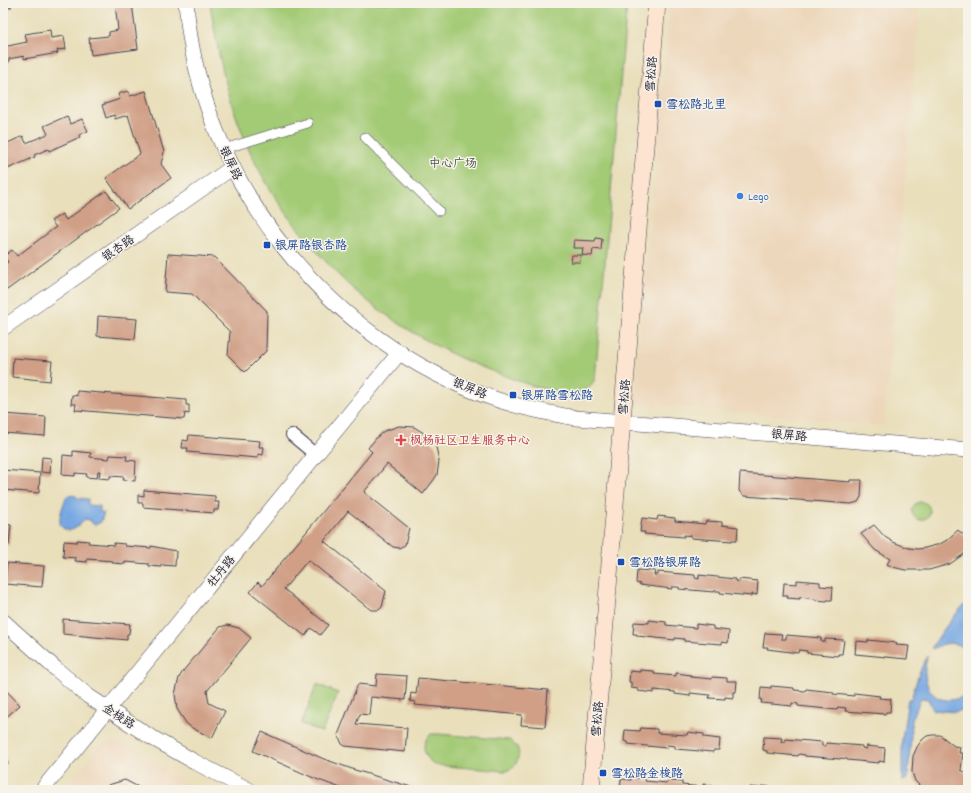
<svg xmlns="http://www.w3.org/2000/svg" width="971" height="793" font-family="Dekko,'LXGW WenKai TC',sans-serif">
	<rect width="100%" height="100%" fill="#f7f3e8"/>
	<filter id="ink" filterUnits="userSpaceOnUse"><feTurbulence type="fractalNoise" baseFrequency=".025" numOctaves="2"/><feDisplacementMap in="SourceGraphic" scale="8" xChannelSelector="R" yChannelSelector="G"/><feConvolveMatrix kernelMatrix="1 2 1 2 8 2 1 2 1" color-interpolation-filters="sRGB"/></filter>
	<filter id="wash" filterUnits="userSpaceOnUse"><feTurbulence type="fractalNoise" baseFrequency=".012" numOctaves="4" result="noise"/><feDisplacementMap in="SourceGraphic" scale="16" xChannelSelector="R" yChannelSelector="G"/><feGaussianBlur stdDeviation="0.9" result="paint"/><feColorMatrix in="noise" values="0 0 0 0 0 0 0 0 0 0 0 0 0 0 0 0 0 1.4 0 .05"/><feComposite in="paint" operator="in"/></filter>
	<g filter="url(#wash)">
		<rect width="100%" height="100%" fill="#e9dfbb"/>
		<g fill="#edd7bb">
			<path d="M670 3H898L920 5 884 426 634 403Z"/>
			<path d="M117 741 125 742 192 786 200 790H65L98 746 108 742Z"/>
		</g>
		<g fill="#a3ca75" stroke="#627658">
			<path d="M210 3H627L595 379 587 391C567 400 517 381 497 373 443 353 393 324 350 286 333 271 314 248 299 230 277 202 257 171 244 137 226 94 217 49 210 3Z"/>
			<circle cx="921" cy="511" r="9"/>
			<path d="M317 684 338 693 322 732 301 724Z"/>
			<path d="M431 734H438L510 740C512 742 515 745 517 747 522 756 515 770 505 771L435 765C424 757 419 744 431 734Z"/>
		</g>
		<g fill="#77a7e2" stroke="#4c648e">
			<path d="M69 495 76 496 78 498 88 499V505L100 506V512L104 513 101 522 95 525 92 523 90 520 85 519C79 526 72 534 63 528 61 526 60 525 60 522 59 514 64 504 66 497Z"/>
			<path d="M968 601V652C958 641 946 641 933 649L932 647C942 631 954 615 968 601Z"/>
			<path d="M927 656C927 658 926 663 925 667 924 682 930 699 947 700 954 700 963 698 968 693V734L965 709 956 712 933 710 928 699 921 698 912 720 908 779 902 781V739L908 699H911L919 673Z"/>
		</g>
		<g id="blocks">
			<g fill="#d09f86">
				<path d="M3 3H11V8L3 7Z"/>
				<path d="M115 3H132L138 49 91 55 89 38 109 36V32L118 30Z"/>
				<path d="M50 30 51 38 64 36 66 49 57 50 58 53 24 59V56L9 59V62L3 63V47L27 42 25 34Z"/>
				<path d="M128 91 130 96 146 91 164 152 161 164 171 178 128 209 106 178 140 154 128 115 115 119 114 115 106 118 102 105 120 99 118 94Z"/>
				<path d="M67 116 70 124 82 119 88 131 79 135 80 137 49 151 48 149 34 155 35 157 5 170 4 168H3V145L23 136 26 143 48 134 44 126Z"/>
				<path d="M106 191 119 208 7 290 3 285V266L8 262 4 256 12 250 17 256 56 227 51 221 62 214 66 220Z"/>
				<path d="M596 238 602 239 601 250 593 249 592 256 582 255 583 248H573L574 240 595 241Z"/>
				<path d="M168 254 214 257 267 311 266 351 245 372 228 355 230 332 192 294 165 292Z"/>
				<path d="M572 255H581L580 262H571Z"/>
				<path d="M98 316 137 319 135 339 97 336Z"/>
				<path d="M13 358 52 361 50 381 12 377Z"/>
				<path d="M77 391 186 400V405H189V414L185 413 184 419 75 410 76 404H71L72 395 77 396Z"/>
				<path d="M3 414 46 417 45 436 3 433Z"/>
				<path d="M399 426 414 427 427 435 436 447 439 461 437 475 433 481 423 494 387 464 364 492 409 528 405 545 399 548 393 547 348 511 324 541 386 591 382 607 379 610H371L308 560 284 589 328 625 320 635 311 628 305 636 250 592 258 582 262 586 372 452 368 448 378 436 384 431Z"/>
				<path d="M189 435 260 441 259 447H264L263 455 258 454V458L187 452 188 448H182L183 440 188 441Z"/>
				<path d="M73 451 91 453 90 457 109 459 110 455 127 456 126 460 136 461 135 481 123 480 124 477 110 476V479L99 478 100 471H98L97 478 86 477 87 474 75 473V476L62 475 63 455 73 456Z"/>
				<path d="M42 457 51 458 50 473 41 472Z"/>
				<path d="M3 470 40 473 39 493 3 490Z"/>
				<path d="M740 473 850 482V480H862L861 497 858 502 851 504 744 496 739 491Z"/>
				<path d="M144 490 215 496V502H219L218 510H214V513L143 507V503H138V495L144 496Z"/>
				<path d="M658 516 675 518V521L705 524 706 521 722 522V525L738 527 737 540H732V541L691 538V536L684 535V537L644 534 645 532H640L642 518 657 520Z"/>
				<path d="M3 524 11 525 9 545H3Z"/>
				<path d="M874 525 885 537 893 542 909 548 918 549 925 548 940 544 947 540 958 530 968 539V551L950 564 929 570H905L893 567 887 564 890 559 875 550 861 534Z"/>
				<path d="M77 540 89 541 88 543 114 545V543L125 544V546L151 548V546L176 551 175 566 161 565V567L149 566V564L125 562V564L113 563V561L87 559V562L75 561 76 558 63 557 64 541 77 542Z"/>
				<path d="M7 563 44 566 42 587 5 584Z"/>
				<path d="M637 570 655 571 654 575H658V572L695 575V578L699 579V575L735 579V581L739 582V579L758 581 757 595 752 594V596L720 593V591H714V592L679 589V587H672V589L640 585V584L636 583Z"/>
				<path d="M797 580 820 582V586L833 587 832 600H827V601L815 600V599L800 597V599L787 598 788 596H783L784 583 797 584Z"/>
				<path d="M63 619 130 624 129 634H127V640L63 634Z"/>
				<path d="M649 620 666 622V625L696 628V624L713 626V629L729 631 728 643 722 642V644L684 641V639L675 638V640L637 636V634H633L634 622 649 623Z"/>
				<path d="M227 625 239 628 251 638 207 691 209 703 225 711 212 738 192 728 186 723 177 709 175 694 179 678 183 671 220 627Z"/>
				<path d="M765 633 782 634 781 639H786V635L821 638V641L825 642V639L844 640 842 654H838V656L807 653V651L799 650 798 653 767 649 768 647H763Z"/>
				<path d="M868 640 897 643 896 645 909 646 907 659 855 654 856 641 868 642Z"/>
				<path d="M640 670 654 671V674L676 676V673L691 675V677L712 679V677L727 678V681H737L736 692H733V698L725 697V699L709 698 710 695 690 693V696L675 694V692L654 690V693L638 691V689L631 688V682H629L630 671 640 672Z"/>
				<path d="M377 674 407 676 405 700 371 697 369 715 360 714 356 724 407 728 405 752 345 746 342 744 338 735 358 684 376 686Z"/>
				<path d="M418 678 548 690 545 727 521 725 522 715 415 705 416 702 410 701 411 693 416 694Z"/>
				<path d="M771 686 794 688V690L805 691 806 689 833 692V694L854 696V693L880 696 879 698 891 699 890 712H886L885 714 845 711 846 708 838 707 837 710 798 706V704L792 703V706L761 703 762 700H760L761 687 771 688Z"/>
				<path d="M3 687 20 705 3 720Z"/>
				<path d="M641 728 657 729V733L687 735 688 732 704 734V737L720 739 719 750H714L713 752 675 749V746L667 745 666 748 628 744V742L624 741 625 730 640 731Z"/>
				<path d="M262 732 324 759 355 770 421 790H346L316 779 253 751Z"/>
				<path d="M932 735H940L954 746 960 747 959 753H963L961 770 968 774V790H924L915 781 912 772 913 756 917 747 922 740 927 736Z"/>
				<path d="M764 737 782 738 781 742H785V739L822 742V746H826V743L862 746V748L866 749V746L885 748 884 762 879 761V763L847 760V759L841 758 840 759 805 756V755L799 754 798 756 767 753V751L763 750Z"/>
				<path d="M3 757 8 763 3 767Z"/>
				<path d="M631 777 646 779 645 781 667 783 668 781 682 782V785L703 787V784L718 786V788L725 789V790L620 789 621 779 631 780Z"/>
				<path d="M125 780 144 790H105L108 785Z"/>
				<path d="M761 786 776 787V790H750V787L761 788Z"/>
			</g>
		</g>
	</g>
	<g filter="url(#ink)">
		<use href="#blocks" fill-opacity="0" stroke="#403e4e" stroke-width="1"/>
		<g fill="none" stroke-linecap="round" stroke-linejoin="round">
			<defs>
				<g id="pedestrian">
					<path d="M365 137 439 211"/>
					<path d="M224 149 308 123"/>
				</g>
				<path id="minor" d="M292 435 316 455"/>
				<g id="tertiary">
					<path d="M186 3C200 180 327 342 495 399 521 408 548 413 576 418L968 450"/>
					<path d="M3 328 233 167"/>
					<path d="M3 621 56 669 88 696 149 736 195 762 249 790"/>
					<path d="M42 790 138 672 400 352"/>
				</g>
				<path id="secondary" d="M591 790 657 3"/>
			</defs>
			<use href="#pedestrian" stroke="#403e4e" stroke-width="10"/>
			<use href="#minor" stroke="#403e4e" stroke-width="14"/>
			<use href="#tertiary" stroke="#403e4e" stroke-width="16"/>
			<use href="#secondary" stroke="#403e4e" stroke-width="18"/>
			<use href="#pedestrian" stroke="#fff" stroke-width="9"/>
			<use href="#minor" stroke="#fff" stroke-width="12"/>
			<use href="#tertiary" stroke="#fff" stroke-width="15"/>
			<use href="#secondary" stroke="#fde4d1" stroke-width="17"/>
		</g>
	</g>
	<g fill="#1a4fb4" stroke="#f7f3e8" stroke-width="1.5">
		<rect x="654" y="100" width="8" height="8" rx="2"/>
		<rect x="263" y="241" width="8" height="8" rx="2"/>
		<rect x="509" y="391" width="8" height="8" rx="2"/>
		<rect x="617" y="558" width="8" height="8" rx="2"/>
		<rect x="599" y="769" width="8" height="8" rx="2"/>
	</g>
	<circle fill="#3f7fe0" stroke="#f7f3e8" stroke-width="1.5" cx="740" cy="196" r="4"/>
	<path fill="#e0444e" stroke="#f7f3e8" stroke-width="1.5" d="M399 434h4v4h4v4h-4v4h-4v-4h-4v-4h4z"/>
	<g text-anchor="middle" stroke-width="3" stroke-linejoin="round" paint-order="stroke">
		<g font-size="12" fill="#22223b" stroke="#f7f3e8">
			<text transform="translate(651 74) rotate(-86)" y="4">雪松路</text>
			<text transform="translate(231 163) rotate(64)" y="4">银屏路</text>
			<text transform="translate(118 248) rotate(-35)" y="4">银杏路</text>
			<text transform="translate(470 388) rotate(23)" y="4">银屏路</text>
			<text transform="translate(624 397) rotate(-85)" y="4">雪松路</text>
			<text transform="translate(789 435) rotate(5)" y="4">银屏路</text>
			<text transform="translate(221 571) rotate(-51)" y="4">牡丹路</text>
			<text transform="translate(119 716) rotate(33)" y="4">金梭路</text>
			<text transform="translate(597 719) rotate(-85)" y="4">雪松路</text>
		</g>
		<g font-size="12" fill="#164399" stroke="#f7f3e8" text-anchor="start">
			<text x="666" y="108">雪松路北里</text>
			<text x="275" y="249">银屏路银杏路</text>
			<text x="521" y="399">银屏路雪松路</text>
			<text x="629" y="566">雪松路银屏路</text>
			<text x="611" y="777">雪松路金梭路</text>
		</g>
		<g font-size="12" fill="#49544c" stroke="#f7f3e8">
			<text x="453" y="167">中心广场</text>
		</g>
		<g font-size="12" fill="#366cbe" stroke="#f7f3e8" text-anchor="start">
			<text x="748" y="200">Lego</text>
		</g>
		<g font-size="12" fill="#be3a42" stroke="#f7f3e8" text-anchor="start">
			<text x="410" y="444">枫杨社区卫生服务中心</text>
		</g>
	</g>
	<rect width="971" height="793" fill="none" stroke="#f7f3e8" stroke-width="16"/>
</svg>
